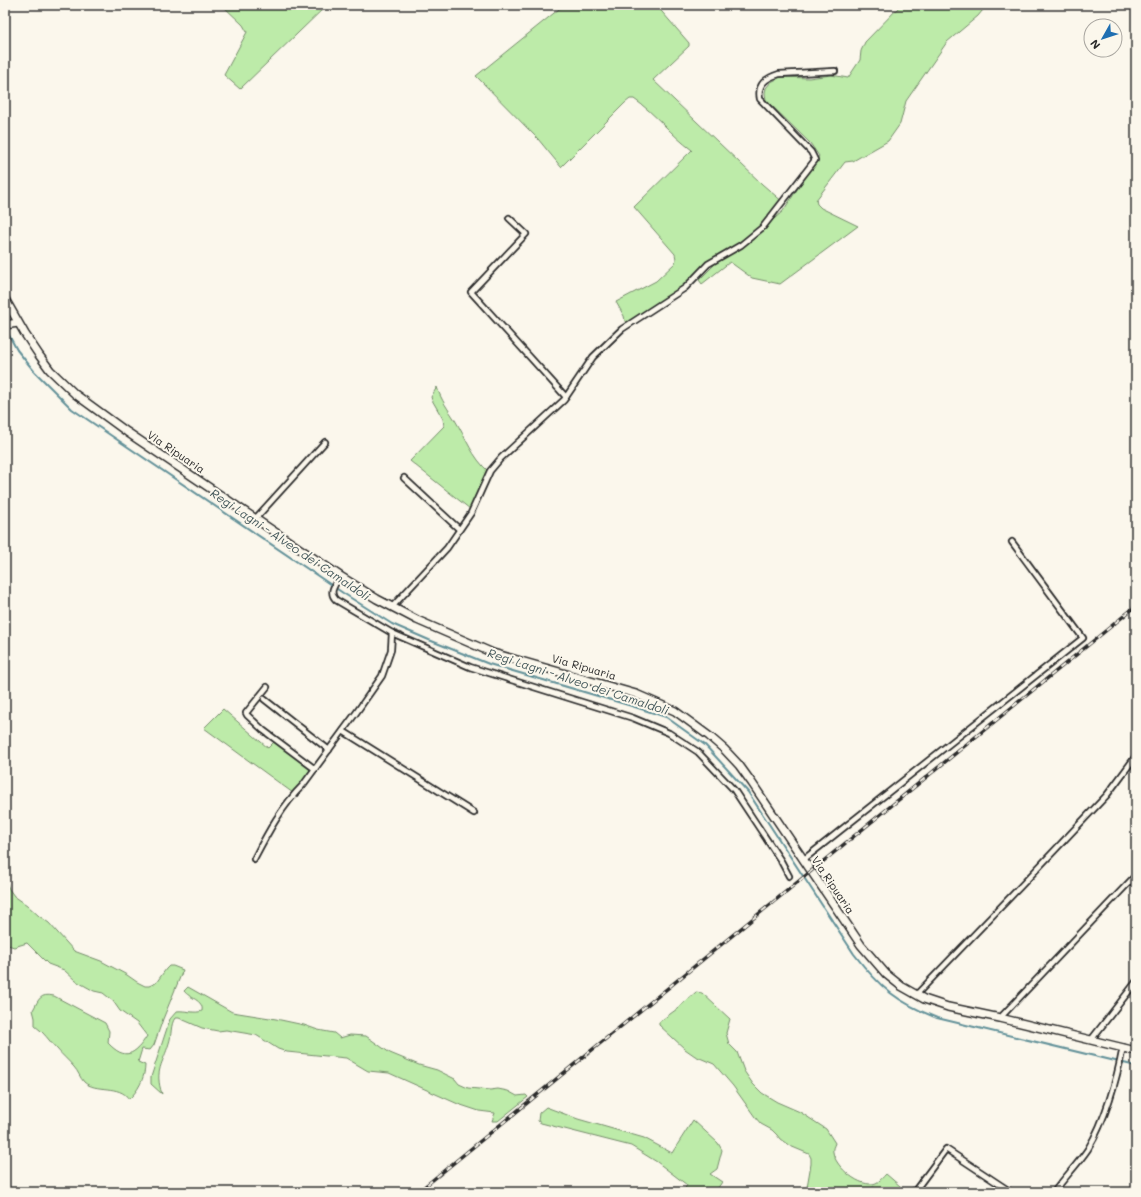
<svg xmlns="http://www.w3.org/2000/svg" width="1141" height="1197" font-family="Mali,sans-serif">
	<rect width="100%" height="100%" fill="#fbf7ec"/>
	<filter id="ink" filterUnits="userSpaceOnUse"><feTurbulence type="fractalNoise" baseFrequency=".025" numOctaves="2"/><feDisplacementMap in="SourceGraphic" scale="8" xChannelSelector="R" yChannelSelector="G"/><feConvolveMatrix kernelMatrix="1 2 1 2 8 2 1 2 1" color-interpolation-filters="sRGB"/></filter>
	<g filter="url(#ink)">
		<g fill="#bdeba9" stroke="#748b6a">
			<path d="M222 5H327L240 89 224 75 247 32 243 25Z"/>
			<path d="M564 5H656L689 43V46L653 80 762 184 784 203 776 213 749 235 695 275 677 292 626 325 624 316 616 302 656 281 675 263 676 259 675 254 634 207 692 150C671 135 656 114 634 99H630L625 103 561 167 538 139 476 76Z"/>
			<path d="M901 5H987L978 16 947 42 906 101 900 124 888 141 853 161 845 162 816 200 817 204 821 208 858 226 780 284 752 278 730 262 702 284 699 280 716 263 755 236 783 211 819 156 810 143 766 100 765 93 766 88 771 82 781 77 809 78 831 75 848 78 860 60 861 51 865 42Z"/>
			<path d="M437 387C441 400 448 409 455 420 466 438 472 457 489 472L470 509 410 461 444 426 443 419 432 400 431 397Z"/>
			<path d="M223 709 268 748 275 741 312 769 293 793 204 728Z"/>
			<path d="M5 879 9 889 14 896 27 905 39 916 49 923 74 951 101 961 127 975 137 982 145 986H149L156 983 166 969 169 966H173L183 970 163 1019 154 1045 150 1050 142 1049 138 1062 145 1065C145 1078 138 1091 129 1099 119 1084 96 1093 84 1082 80 1078 78 1071 74 1067 68 1060 62 1055 57 1049 49 1041 44 1032 35 1026V1018L33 1010C39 999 40 993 54 996L105 1023 109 1031 108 1043C125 1061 135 1055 147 1036L137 1023 120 1011 113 1001 103 993 94 991 76 981 64 970 48 964 27 943 14 947 5 944Z"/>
			<path d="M188 987 232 1012 276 1019 304 1025 318 1030 334 1033 340 1038 350 1035 366 1036 390 1053 419 1065 437 1070 455 1079 459 1084 468 1088 490 1090 498 1089 508 1091 517 1096 526 1095 528 1097 498 1121H492L495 1113 479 1111 458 1104 389 1073 368 1071 346 1058 287 1052 278 1049 256 1035 226 1030 218 1031 202 1028 179 1018H175C170 1025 172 1035 169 1043 163 1064 154 1070 162 1094L151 1084V1077L170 1019 177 1011C185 1010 195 1014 202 1011 204 1000 189 998 184 991Z"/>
			<path d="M696 992 702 993 730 1019 726 1033 729 1044 737 1052 744 1071 753 1084 762 1093 777 1102 800 1112 826 1129 835 1143C834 1146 832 1149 833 1152 835 1167 861 1189 876 1183 880 1181 883 1177 886 1174L907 1192H880L873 1187 868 1192H809L804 1189 807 1187 811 1164V1158L809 1154 790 1146 780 1139 777 1135 772 1130 761 1124 755 1117 733 1086 714 1064 695 1056 685 1049 659 1025V1022L677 1009Z"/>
			<path d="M546 1107 578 1119 644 1138 672 1153 693 1120 718 1143 722 1150 717 1169 710 1174 722 1182 715 1192H683L687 1185 657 1162 631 1146 541 1123 538 1121 539 1113Z"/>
		</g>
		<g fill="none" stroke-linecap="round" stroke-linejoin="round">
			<path stroke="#629199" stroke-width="2" d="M5 328 17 350 34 371 72 409 343 593 392 624 429 640 489 664 635 707 666 717 705 745 748 792 854 954C880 988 897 1002 937 1018L1136 1066"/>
			<defs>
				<g id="street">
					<path d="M509 218 526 234 471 292 566 397"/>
					<path d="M404 478 459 529"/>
					<path d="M255 519 325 442"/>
					<path d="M340 576C335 585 328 592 336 600L392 633 470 667 633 718 669 733 698 752 734 790 781 861 789 876"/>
					<path d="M392 607 447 548 471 513 490 471 501 458 564 400 593 357 622 329 685 288 708 264 741 245 763 227 815 160 811 152 760 99C757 84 766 78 779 74L835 71"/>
					<path d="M267 687 246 713 247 715 263 730 315 769"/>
					<path d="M264 699 329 750"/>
					<path d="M343 731 474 813"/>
					<path d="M254 859C268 832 282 806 303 785L356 713 382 676 391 650 392 633"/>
					<path d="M803 860 1083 638 1012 542"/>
					<path d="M916 995 1020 887 1107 795 1136 756"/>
					<path d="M1000 1018 1136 875"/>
					<path d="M1091 1040 1136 982"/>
					<path d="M914 1192 946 1149 1011 1192"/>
					<path d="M1054 1192C1065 1177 1078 1164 1088 1149 1105 1121 1117 1079 1123 1047"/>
				</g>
				<g id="secondary">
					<path d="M5 299 25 334 39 355 50 370 75 394 127 432 340 576 377 599 417 620 493 653 636 694 675 711 709 736 724 749 739 765 752 783 861 945 886 974 901 986 924 999 948 1007 1000 1018 1136 1051"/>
					<path d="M5 325 18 323"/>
				</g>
			</defs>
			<use href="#street" stroke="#2b2b2b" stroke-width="8"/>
			<use href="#secondary" stroke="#2b2b2b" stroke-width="10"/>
			<use href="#street" stroke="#fbf7ec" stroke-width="4.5"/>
			<use href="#secondary" stroke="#fbf7ec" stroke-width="7"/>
			<defs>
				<path id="rail" d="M418 1192 1136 606"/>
			</defs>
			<use href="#rail" stroke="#2b2b2b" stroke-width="3.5"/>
			<use href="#rail" stroke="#fbf7ec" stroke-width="2" stroke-dasharray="6" stroke-linecap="butt"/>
		</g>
	</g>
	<g text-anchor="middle" stroke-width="4" stroke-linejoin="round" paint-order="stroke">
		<g font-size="11" fill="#2b2b2b" stroke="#fbf7ec">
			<text transform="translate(176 452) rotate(34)" y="4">Via Ripuaria</text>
			<text transform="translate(584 667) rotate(16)" y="4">Via Ripuaria</text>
			<text transform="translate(833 885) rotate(56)" y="4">Via Ripuaria</text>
		</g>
		<g font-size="12" font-style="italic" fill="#425659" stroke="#fbf7ec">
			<text transform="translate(290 545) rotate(34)" y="4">Regi Lagni - Alveo dei Camaldoli</text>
			<text transform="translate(578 682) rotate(18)" y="4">Regi Lagni - Alveo dei Camaldoli</text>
		</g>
	</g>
	<rect width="1141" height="1197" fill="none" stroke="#fbf7ec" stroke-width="20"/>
	<rect x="10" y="10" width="1121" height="1177" fill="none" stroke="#2b2b2b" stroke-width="1.5" filter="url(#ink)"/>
	<g transform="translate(1103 38) rotate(231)"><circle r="19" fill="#fbf7ec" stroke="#a8a59f"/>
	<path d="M0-3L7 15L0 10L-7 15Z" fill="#1f6fb2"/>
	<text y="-6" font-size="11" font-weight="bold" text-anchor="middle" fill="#2b2b2b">N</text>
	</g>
</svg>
